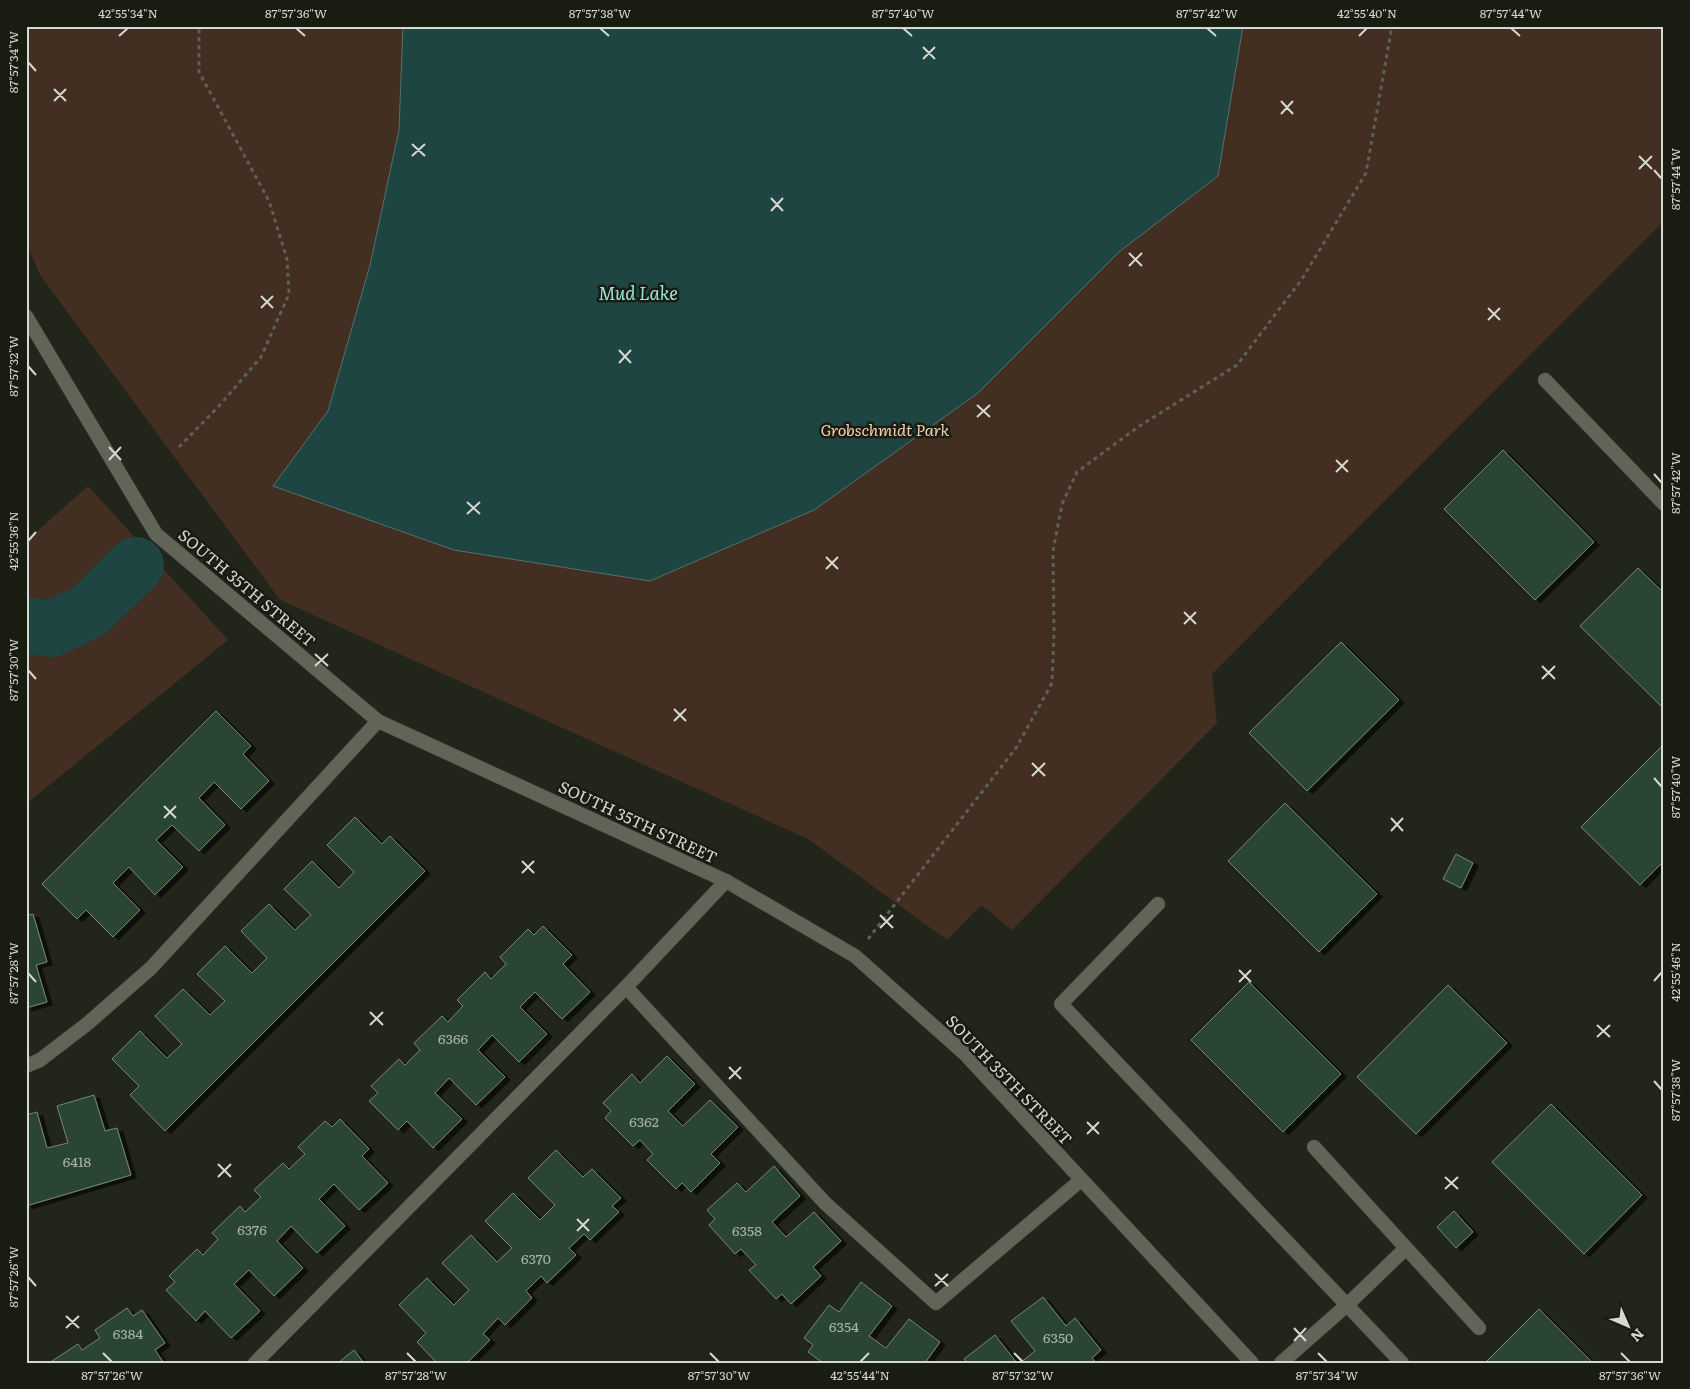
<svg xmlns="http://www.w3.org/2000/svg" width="1690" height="1389" font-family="Literata,serif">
	<defs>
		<filter id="shadow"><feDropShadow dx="5.5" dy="3" stdDeviation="0" flood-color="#0009"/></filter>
	</defs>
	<rect width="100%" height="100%" fill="#22251a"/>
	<g fill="#422f22">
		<path d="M26 26H1664V221L1212 674 1217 723 1012 930 981 905 947 940 808 839 280 600 40 275 26 243Z"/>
		<path d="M88 486 228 640 26 804V541Z"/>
	</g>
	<path fill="#1e4541" stroke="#55716c" d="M403 26H1243L1218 176 1119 252 978 393 814 510 650 581 454 550 273 486 328 411 370 265 399 130Z"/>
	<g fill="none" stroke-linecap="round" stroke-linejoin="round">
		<path stroke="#1e4541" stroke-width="56" d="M26 625 51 629 89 611 136 565"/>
	</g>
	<g fill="#2a4432" stroke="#78867c" filter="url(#shadow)">
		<path d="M1503 450 1594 542 1535 600 1444 509Z"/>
		<path d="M1638 568 1664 593V709L1580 626Z"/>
		<path d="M1341 642 1399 700 1307 791 1249 733Z"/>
		<path d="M216 711 251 746 243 754 269 781 241 809 214 782 199 798 225 825 199 851 172 825 156 840 183 867 155 895 129 867 113 883 140 910 113 937 86 910 77 919 42 884Z"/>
		<path d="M1664 744V861L1640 885 1581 827Z"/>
		<path d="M1285 803 1377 894 1319 952 1228 861Z"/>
		<path d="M355 817 382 844 390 836 425 871 165 1131 130 1095 139 1086 112 1059 140 1031 167 1058 182 1044 155 1016 183 989 210 1015 225 1001 197 974 225 946 252 973 267 958 241 931 269 904 295 930 311 915 284 889 312 861 339 888 354 872 327 845Z"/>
		<path d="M1456 854 1473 863 1461 888 1443 879Z"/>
		<path d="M33 914 47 962 36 965 47 1002 26 1008V916Z"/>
		<path d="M543 926 572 955 563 964 590 992 562 1019 535 992 520 1007 547 1034 519 1062 492 1035 478 1050 505 1077 476 1105 449 1078 435 1093 462 1119 433 1148 407 1121 398 1130 369 1101 378 1093 371 1086 399 1059 405 1065 420 1050 414 1043 442 1016 448 1022 463 1006 457 1000 485 972 491 979 506 964 500 957 528 929 534 935Z"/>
		<path d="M1249 982 1341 1074 1283 1132 1191 1040Z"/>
		<path d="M1448 985 1507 1043 1416 1134 1357 1077Z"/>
		<path d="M667 1056 695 1084 668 1111 683 1126 710 1100 738 1127 711 1154 720 1163 691 1192 682 1183 676 1189 647 1160 653 1154 640 1140 633 1146 605 1118 611 1111 603 1103 632 1074 640 1083Z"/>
		<path d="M94 1095 105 1131 117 1128 131 1175 26 1206V1115L37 1112 47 1148 68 1143 57 1106Z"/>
		<path d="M1551 1104 1642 1195 1584 1254 1492 1162Z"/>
		<path d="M340 1119 369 1149 362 1156 388 1183 359 1210 334 1184 319 1199 345 1226 317 1253 291 1226 277 1241 303 1268 274 1296 249 1270 234 1284 260 1311 231 1338 205 1311 196 1321 166 1290 175 1282 169 1276 197 1249 203 1255 218 1239 212 1233 240 1206 245 1212 261 1197 254 1190 283 1163 289 1169 305 1154 298 1147 325 1121 332 1127Z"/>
		<path d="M556 1150 583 1177 592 1169 621 1198 612 1206 619 1212 590 1240 584 1234 569 1248 576 1255 547 1283 541 1276 526 1291 532 1298 505 1325 498 1318 483 1334 490 1340 467 1363H437L417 1342 426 1333 399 1305 427 1278 454 1305 469 1290 442 1263 471 1235 497 1262 512 1248 485 1221 513 1193 540 1220 555 1205 528 1178Z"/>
		<path d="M774 1166 800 1196 772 1222 786 1237 814 1212 841 1241 813 1267 821 1276 791 1304 782 1294 776 1299 749 1270 756 1265 741 1249 735 1254 709 1225 715 1219 707 1210 737 1183 746 1192Z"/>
		<path d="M1454 1211 1473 1232 1456 1248 1437 1227Z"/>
		<path d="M861 1282 892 1306 869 1336 886 1348 909 1319 940 1342 925 1363H823L808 1352 813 1345 804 1338 829 1305 839 1312Z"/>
		<path d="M1043 1297 1066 1326 1075 1318 1101 1350 1092 1358 1096 1363H1020L1035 1351 1011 1321Z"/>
		<path d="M127 1308 133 1316 142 1310 165 1343 155 1350 164 1363H49L78 1344 82 1350 100 1338 95 1330Z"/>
		<path d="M1539 1309 1593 1363H1485Z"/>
		<path d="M995 1335 1017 1363H967L964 1359Z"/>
		<path d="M354 1350 364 1363H338Z"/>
	</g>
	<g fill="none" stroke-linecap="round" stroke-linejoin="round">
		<defs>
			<g id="service">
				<path d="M1545 380 1664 504"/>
				<path d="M1158 904 1061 1004 1402 1363"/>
				<path d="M626 987 825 1203 936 1303 1081 1180"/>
				<path d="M26 1066 40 1060 87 1024 151 968 378 721"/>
				<path d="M1314 1147 1479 1328"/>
				<path d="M255 1363 626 987 726 881"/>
				<path d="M1281 1363 1347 1305 1406 1248"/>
			</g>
			<path id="tertiary" d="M26 316 156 534 378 721 726 881 855 956 965 1054 1252 1363"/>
		</defs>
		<use href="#service" stroke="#3c3e36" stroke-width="15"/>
		<use href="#tertiary" stroke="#3c3e36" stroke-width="15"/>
		<g stroke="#5e6157" stroke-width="3" stroke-dasharray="4 4" stroke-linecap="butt">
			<path d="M179 447 219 406 261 357 289 294 287 259 269 201 199 72V26"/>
			<path d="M868 939 1016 748 1052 683 1054 633 1053 551 1062 504 1077 472 1138 427 1237 365 1302 279 1366 173 1392 26"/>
		</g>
		<use href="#service" stroke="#616557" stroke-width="14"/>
		<use href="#tertiary" stroke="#616557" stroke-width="14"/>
	</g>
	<path fill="none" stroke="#d6d8d1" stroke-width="2" d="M296 28 305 36M600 28 609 36M903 28 912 36M1207 28 1216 36M1511 28 1520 36M119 36 128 28M1359 36 1367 28M923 47 935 59M923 59 935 47M28 62 36 71M54 89 66 101M54 101 66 89M1281 101 1293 114M1281 114 1293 101M412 144 425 156M412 156 425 144M1639 156 1652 169M1639 169 1652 156M1654 170 1662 179M771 198 783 211M771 211 783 198M1129 253 1142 266M1129 266 1142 253M261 296 273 308M261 308 273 296M1488 308 1500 320M1488 320 1500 308M619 350 631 363M619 363 631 350M28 366 36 375M977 405 990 417M977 417 990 405M109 447 121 460M109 460 121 447M1336 460 1348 472M1336 472 1348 460M1654 474 1662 483M467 502 480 514M467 514 480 502M28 541 36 532M826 557 838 569M826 569 838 557M1184 612 1196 624M1184 624 1196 612M315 654 328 666M315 666 328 654M1542 666 1555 679M28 670 36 679M1542 679 1555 666M674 709 686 721M674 721 686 709M1032 763 1045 776M1032 776 1045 763M1654 778 1662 787M164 806 176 818M164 818 176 806M1391 818 1403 831M1391 831 1403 818M522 861 534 873M522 873 534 861M880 915 893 928M880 928 893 915M1239 970 1251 982M28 973 36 982M1654 981 1662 972M1239 982 1251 970M370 1012 383 1025M370 1025 383 1012M1597 1025 1610 1037M1597 1037 1610 1025M729 1067 741 1079M729 1079 741 1067M1654 1081 1662 1090M1087 1122 1099 1134M1087 1134 1099 1122M218 1164 231 1177M218 1177 231 1164M1445 1177 1458 1189M1445 1189 1458 1177M577 1219 589 1231M577 1231 589 1219M935 1274 948 1286M28 1277 36 1286M935 1286 948 1274M66 1316 79 1328M66 1328 79 1316M1294 1328 1306 1341M1294 1341 1306 1328M103 1353 112 1362M407 1353 416 1362M710 1353 719 1362M1014 1353 1023 1362M1318 1353 1327 1362M1621 1353 1630 1362M860 1362 869 1353"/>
	<g text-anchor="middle" stroke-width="5" stroke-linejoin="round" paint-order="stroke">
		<g font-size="14" fill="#abb3a9">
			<text x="453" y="1044">6366</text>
			<text x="644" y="1127">6362</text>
			<text x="77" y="1167">6418</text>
			<text x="252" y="1235">6376</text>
			<text x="747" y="1236">6358</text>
			<text x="536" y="1264">6370</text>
			<text x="844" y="1332">6354</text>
			<text x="128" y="1339">6384</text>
			<text x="1058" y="1343">6350</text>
		</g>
		<g font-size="16" font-style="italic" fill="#f8ceb3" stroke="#191c11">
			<text x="885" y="436">Grobschmidt Park</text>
		</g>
		<g font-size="16" fill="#d6d8d1" stroke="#191c11">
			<text transform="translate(247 588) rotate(40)" y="6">SOUTH 35TH STREET</text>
			<text transform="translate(638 822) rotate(25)" y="6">SOUTH 35TH STREET</text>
			<text transform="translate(1009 1080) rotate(46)" y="6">SOUTH 35TH STREET</text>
		</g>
		<g font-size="18" font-style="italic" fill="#99e4db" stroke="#191c11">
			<text x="638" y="300">Mud Lake</text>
		</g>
	</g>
	<rect width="1690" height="1389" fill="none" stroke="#191c11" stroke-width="55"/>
	<g transform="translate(1628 1326) rotate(135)" stroke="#191c11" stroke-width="4" paint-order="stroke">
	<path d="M0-4L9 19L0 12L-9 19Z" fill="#d6d8d1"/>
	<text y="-8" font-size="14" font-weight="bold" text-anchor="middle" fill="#d6d8d1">N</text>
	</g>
	<rect x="28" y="28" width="1634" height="1334" fill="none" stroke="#d6d8d1" stroke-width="2"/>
	<g font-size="12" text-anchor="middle" fill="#d6d8d1">
		<text x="128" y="18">42°55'34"N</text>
		<text x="296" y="18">87°57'36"W</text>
		<text x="600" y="18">87°57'38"W</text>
		<text x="903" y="18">87°57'40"W</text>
		<text x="1207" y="18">87°57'42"W</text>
		<text x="1367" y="18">42°55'40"N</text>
		<text x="1511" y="18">87°57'44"W</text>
		<text transform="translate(14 62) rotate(-90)" y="4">87°57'34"W</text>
		<text transform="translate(1676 179) rotate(-90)" y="4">87°57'44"W</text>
		<text transform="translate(14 366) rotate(-90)" y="4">87°57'32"W</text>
		<text transform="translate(1676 483) rotate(-90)" y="4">87°57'42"W</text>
		<text transform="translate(14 541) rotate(-90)" y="4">42°55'36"N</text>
		<text transform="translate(14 670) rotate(-90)" y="4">87°57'30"W</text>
		<text transform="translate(1676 787) rotate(-90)" y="4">87°57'40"W</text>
		<text transform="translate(1676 972) rotate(-90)" y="4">42°55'46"N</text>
		<text transform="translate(14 973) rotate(-90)" y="4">87°57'28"W</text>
		<text transform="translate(1676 1090) rotate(-90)" y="4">87°57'38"W</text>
		<text transform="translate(14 1277) rotate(-90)" y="4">87°57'26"W</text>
		<text x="112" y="1380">87°57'26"W</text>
		<text x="416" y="1380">87°57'28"W</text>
		<text x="719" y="1380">87°57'30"W</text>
		<text x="860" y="1380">42°55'44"N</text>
		<text x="1023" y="1380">87°57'32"W</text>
		<text x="1327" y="1380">87°57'34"W</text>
		<text x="1630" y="1380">87°57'36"W</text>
	</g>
</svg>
